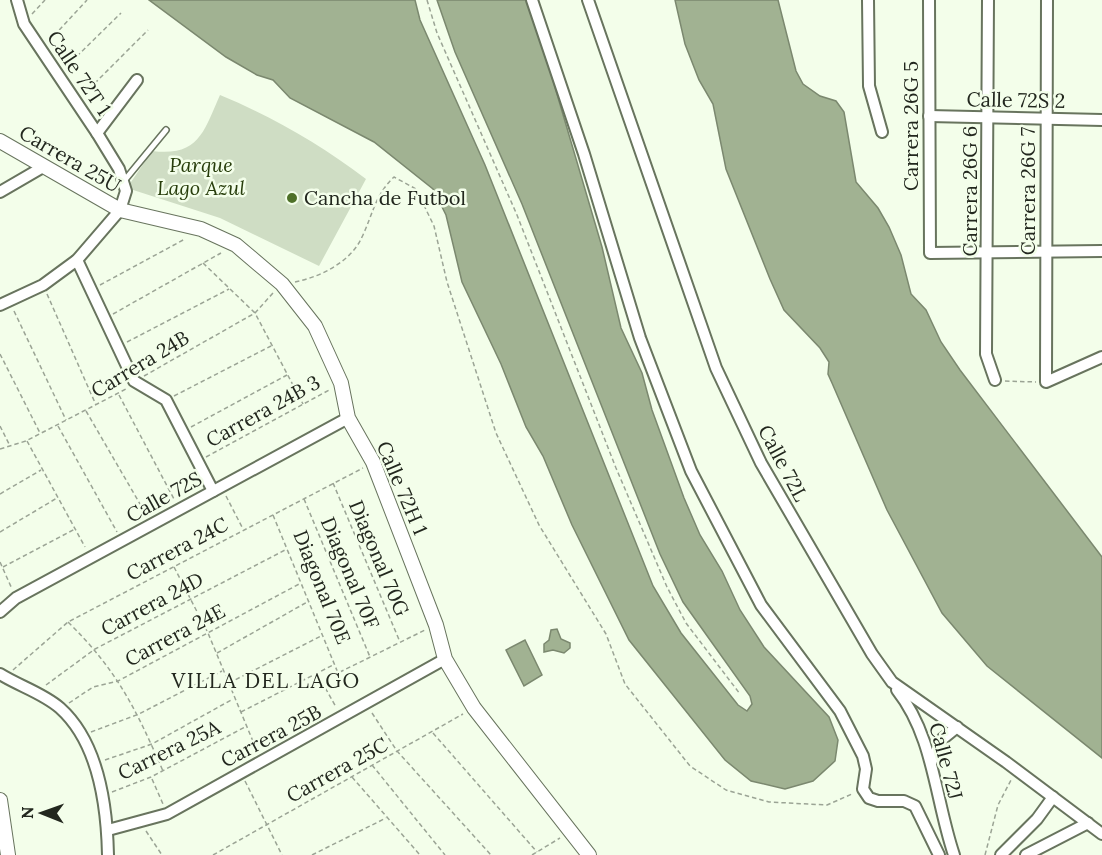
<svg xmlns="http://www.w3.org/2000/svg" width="1102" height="855" font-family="Lora,serif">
	<rect width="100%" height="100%" fill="#f3feea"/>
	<path fill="#cfddc4" d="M220 95C273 117 320 144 366 179L319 266 220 218 127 188 152 151C199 157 204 131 220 95Z"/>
	<g fill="#a1b292" stroke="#7b886f" stroke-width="1.5">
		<path d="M149 0H415L420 20 485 165 653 586 681 633 738 705 747 711 752 704 750 696 683 602 660 554 522 204 455 52 437 0H527L539 33 602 247 621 328 642 373 652 410 684 498 700 535 722 571 740 610 764 647 829 717 838 740 835 761 813 781 785 789 751 781 725 760 629 640 572 525 543 456 526 427 501 364 462 282 446 215 433 189 374 142 290 98 273 80 257 75 226 57Z"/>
		<path d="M675 0H778L796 71 803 84 820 96 836 101 844 112 856 182 878 208 889 227 901 255 911 294 926 310 941 342 960 370 1102 557V758L987 666 942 613 887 510 832 383 828 374 829 362 820 348 784 310 770 279 726 169 713 104 699 80 685 44Z"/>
		<path d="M557 629 561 639 570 643V648L564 653 553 650 544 652V644L549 640 551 630Z"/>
		<path d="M525 640 542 675 524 686 506 650Z"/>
	</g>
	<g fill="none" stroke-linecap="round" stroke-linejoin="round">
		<defs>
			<path id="service" d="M124 181 166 130"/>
			<g id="minor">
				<path d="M532 0 584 154 640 338 691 471 761 605 840 711 863 756 866 769 863 789 869 798 878 801H904L915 806 939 855"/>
				<path d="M588 0 716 368 761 463 872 654 892 682 1006 762 1102 834"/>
				<path d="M868 0 869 86 882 132"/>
				<path d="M929 0 930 253 1102 251"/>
				<path d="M988 0 986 354 995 380"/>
				<path d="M1047 0 1046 382 1102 357"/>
				<path d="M929 116 1102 120"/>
				<path d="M97 133 137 80"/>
				<path d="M0 192 43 167"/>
				<path d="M77 260 134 381 166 400 213 491"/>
				<path d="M0 305 43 285 77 260 120 210 126 191 119 169 97 133 24 24 17 0"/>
				<path d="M0 612 16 598 348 418"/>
				<path d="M0 674C19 686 43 693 60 708 99 743 107 807 108 855"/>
				<path d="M897 690C934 737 935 799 954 855"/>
				<path d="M931 763 941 740 957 727"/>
				<path d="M108 830 167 814 445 659"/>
				<path d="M1001 855 1037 819 1053 797"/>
				<path d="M1026 855 1088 823"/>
			</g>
			<g id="tertiary">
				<path d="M0 141 120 210 201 229 236 245 282 284 315 326 341 383 348 418 373 462 436 625 445 659 474 708 589 855"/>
				<path d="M0 800 8 855"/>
			</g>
		</defs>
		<use href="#service" stroke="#68745e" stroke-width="8"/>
		<use href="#minor" stroke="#68745e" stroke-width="14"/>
		<use href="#tertiary" stroke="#68745e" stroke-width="16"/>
		<g stroke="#9ba495" stroke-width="1.5" stroke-dasharray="4.5 3" stroke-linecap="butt">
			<path d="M427 0 437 33 517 215 616 468 667 587 686 623 740 694"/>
			<path d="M32 14 45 0"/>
			<path d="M49 41 87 0"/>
			<path d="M66 67 121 13"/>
			<path d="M84 94 148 30"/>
			<path d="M203 263 255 313 303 404"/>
			<path d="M295 282C320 277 351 262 362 237 373 214 375 195 394 177L416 189 434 226 447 282 496 433 539 525 606 634 625 684 690 766 726 790 769 802 827 805 852 794"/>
			<path d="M100 285 185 239"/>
			<path d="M47 294 96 405"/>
			<path d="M14 311 66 420"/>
			<path d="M113 314 221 253"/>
			<path d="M127 342 229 289"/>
			<path d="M0 354 40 433"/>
			<path d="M144 376 255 313 273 293"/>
			<path d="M1005 381 1036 382"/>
			<path d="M119 395 175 501"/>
			<path d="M174 396 271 346"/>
			<path d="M86 411 147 516"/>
			<path d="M0 426 10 446"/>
			<path d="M58 426 117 532"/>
			<path d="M191 427 287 375"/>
			<path d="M27 441 85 547"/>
			<path d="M0 449 26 441 126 389"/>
			<path d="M206 457 331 389"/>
			<path d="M333 483 400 642"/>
			<path d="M0 494 41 470"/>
			<path d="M226 496 243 529"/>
			<path d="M304 499 370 657"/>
			<path d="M273 515 338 673 425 630"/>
			<path d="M0 532 57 498"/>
			<path d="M0 562 12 589"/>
			<path d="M3 567 75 529"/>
			<path d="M174 567 208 633 257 751"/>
			<path d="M68 622C117 670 136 709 163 771"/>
			<path d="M217 653 309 601"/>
			<path d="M13 670 68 622 363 468"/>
			<path d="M318 675 336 707"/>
			<path d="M229 683 321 636"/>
			<path d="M46 685 95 649 287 549"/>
			<path d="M69 703 93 687 118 681 301 583"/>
			<path d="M241 712 333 665"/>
			<path d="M372 713 397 751 491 855"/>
			<path d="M91 732 139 714 222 671"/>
			<path d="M433 733 537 852"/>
			<path d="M105 760 152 744 233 699"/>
			<path d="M372 765 445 855"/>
			<path d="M352 777 420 855"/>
			<path d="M152 779 163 804"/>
			<path d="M245 781 282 855"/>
			<path d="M112 792 151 777 245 727"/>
			<path d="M146 831 162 855"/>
			<path d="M213 855 463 714"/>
			<path d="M312 855 386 818"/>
			<path d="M532 855 560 838"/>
			<path d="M985 855 998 805 1011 780"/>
		</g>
		<use href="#service" stroke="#fff" stroke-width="5"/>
		<use href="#minor" stroke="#fff" stroke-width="10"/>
		<use href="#tertiary" stroke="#fff" stroke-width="14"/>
	</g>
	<circle fill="#4e7028" stroke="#f3feea" stroke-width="2" cx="292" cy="198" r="6"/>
	<g text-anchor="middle" stroke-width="5" stroke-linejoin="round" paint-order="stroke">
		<g font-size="20" fill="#22271e" stroke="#f3feea">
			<text transform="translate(79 73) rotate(56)" y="7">Calle 72T 1</text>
			<text transform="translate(1016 100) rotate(1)" y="7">Calle 72S 2</text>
			<text transform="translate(911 126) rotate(-90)" y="7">Carrera 26G 5</text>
			<text transform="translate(70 159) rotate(30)" y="7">Carrera 25U</text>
			<text transform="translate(970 191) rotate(-90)" y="7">Carrera 26G 6</text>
			<text transform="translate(1028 191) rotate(-90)" y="7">Carrera 26G 7</text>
			<text transform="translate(140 364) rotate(-31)" y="7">Carrera 24B</text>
			<text transform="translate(263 411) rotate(-29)" y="7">Carrera 24B 3</text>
			<text transform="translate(783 463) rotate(62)" y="7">Calle 72L</text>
			<text transform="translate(402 488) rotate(67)" y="7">Calle 72H 1</text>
			<text transform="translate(164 497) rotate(-29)" y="7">Calle 72S</text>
			<text transform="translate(177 549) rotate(-28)" y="7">Carrera 24C</text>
			<text transform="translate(379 558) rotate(67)" y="7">Diagonal 70G</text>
			<text transform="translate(350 573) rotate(67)" y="7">Diagonal 70F</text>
			<text transform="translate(322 587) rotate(68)" y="7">Diagonal 70E</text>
			<text transform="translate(152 604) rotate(-28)" y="7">Carrera 24D</text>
			<text transform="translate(175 635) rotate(-28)" y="7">Carrera 24E</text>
			<text transform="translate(271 736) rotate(-28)" y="7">Carrera 25B</text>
			<text transform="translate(169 750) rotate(-26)" y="7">Carrera 25A</text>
			<text transform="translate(946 761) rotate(75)" y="7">Calle 72J</text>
			<text transform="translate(337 770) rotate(-29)" y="7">Carrera 25C</text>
		</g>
		<g font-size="20" font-style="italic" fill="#273d0b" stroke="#f3feea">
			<text x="201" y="172">Parque<tspan x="201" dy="23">Lago Azul</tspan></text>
		</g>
		<g font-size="20" fill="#22271e" stroke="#f3feea" text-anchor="start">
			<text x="304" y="205">Cancha de Futbol</text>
		</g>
		<g font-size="21" letter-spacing="1.5" fill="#22271e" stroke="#f3feea">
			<text x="266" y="688">VILLA DEL LAGO</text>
		</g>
	</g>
	<g transform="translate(42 813) rotate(271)" stroke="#f3feea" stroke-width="4.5" paint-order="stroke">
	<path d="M0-4.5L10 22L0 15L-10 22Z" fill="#22271e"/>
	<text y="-9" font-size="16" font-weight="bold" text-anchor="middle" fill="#22271e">N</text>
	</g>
</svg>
